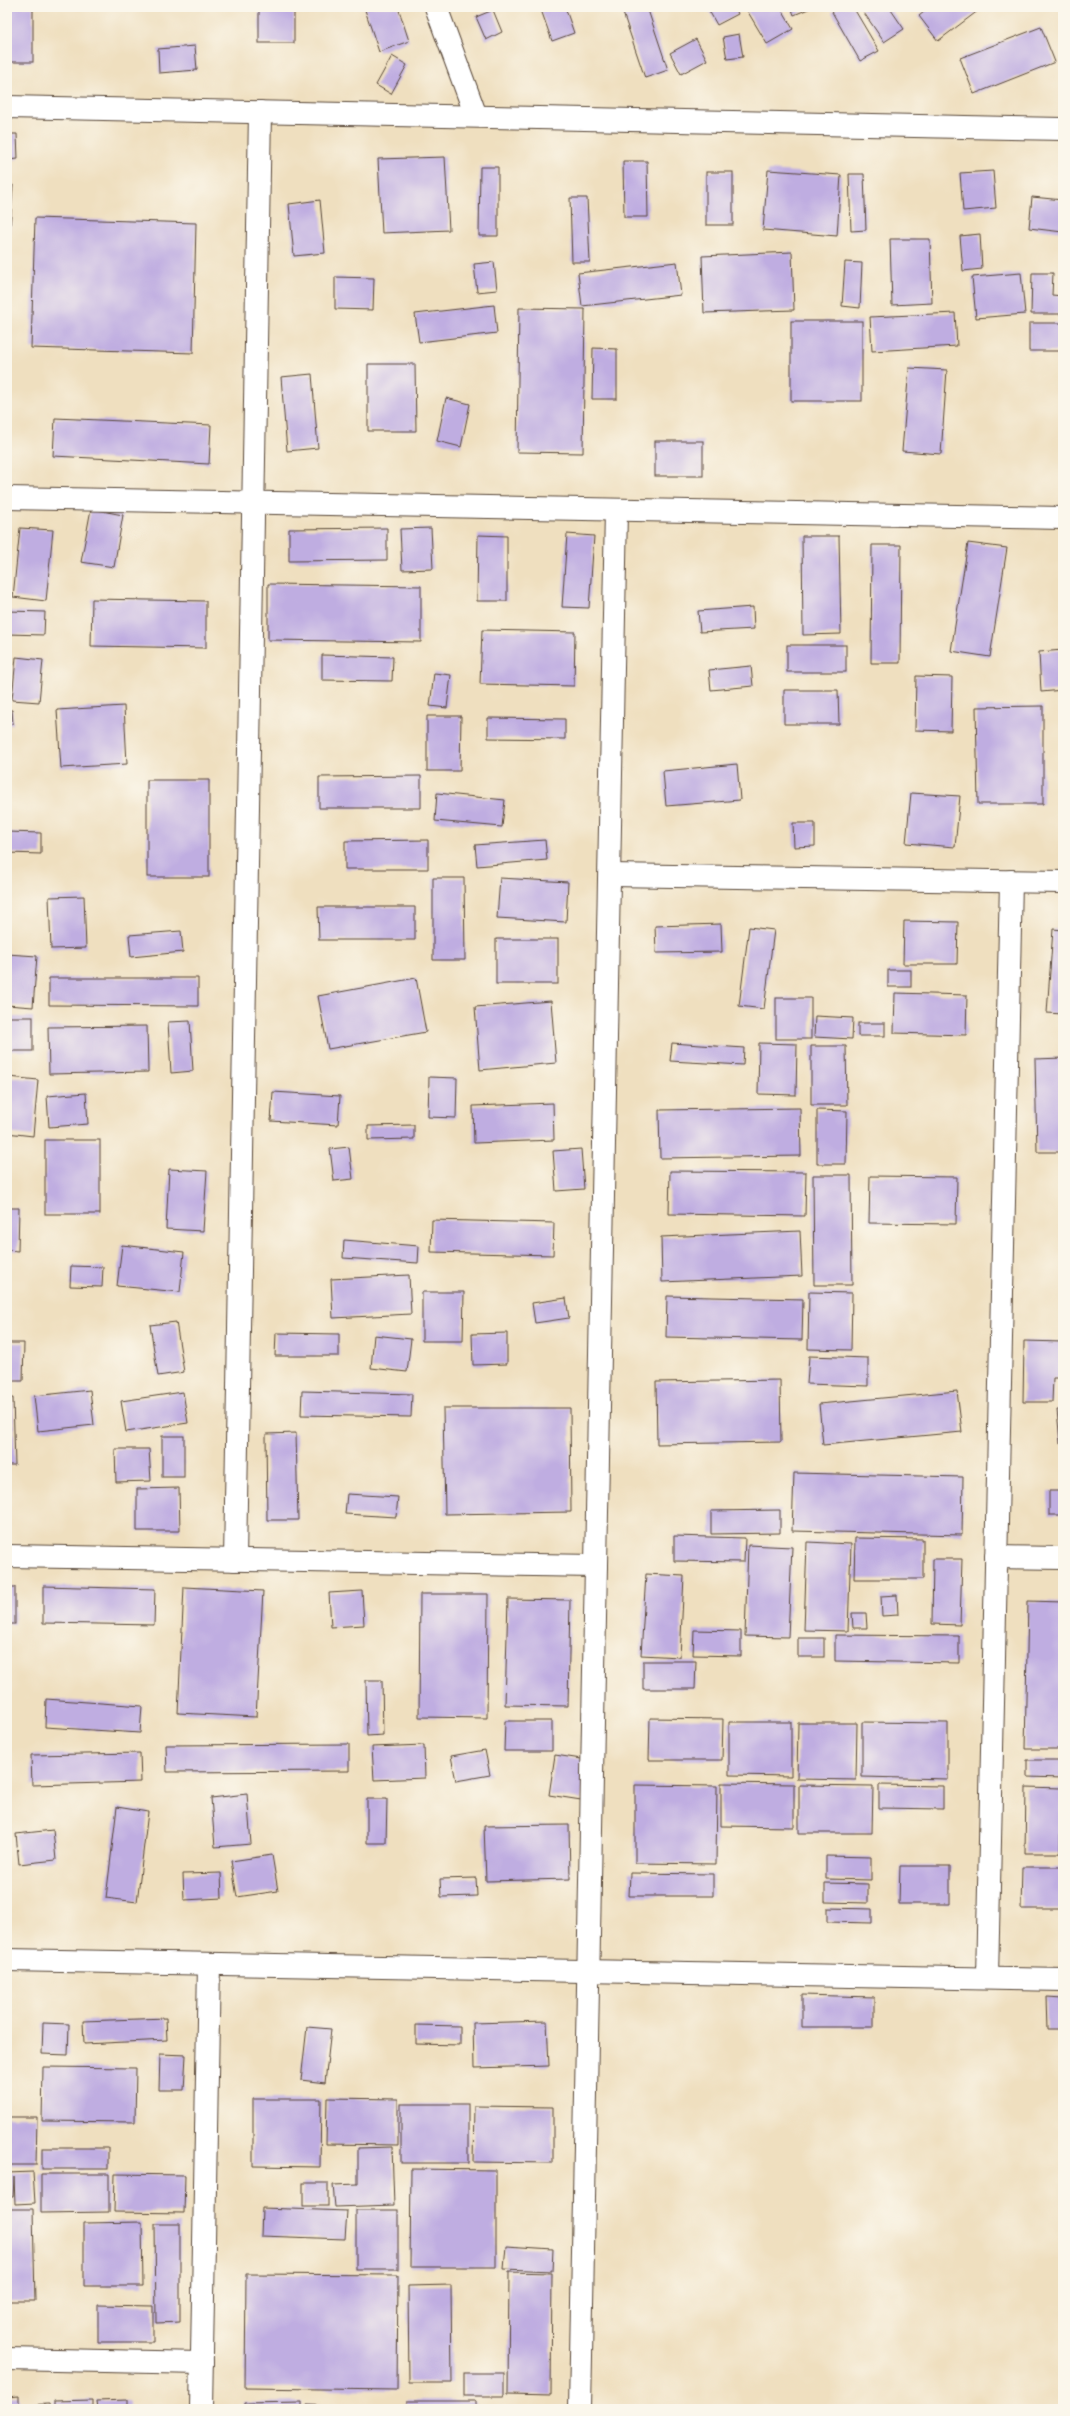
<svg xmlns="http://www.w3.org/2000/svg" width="1070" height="2416" font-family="'EB Garamond',serif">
	<rect width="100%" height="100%" fill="#fbf7ec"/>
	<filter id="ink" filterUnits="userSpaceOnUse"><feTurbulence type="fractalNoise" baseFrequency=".025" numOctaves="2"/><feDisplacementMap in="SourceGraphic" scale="8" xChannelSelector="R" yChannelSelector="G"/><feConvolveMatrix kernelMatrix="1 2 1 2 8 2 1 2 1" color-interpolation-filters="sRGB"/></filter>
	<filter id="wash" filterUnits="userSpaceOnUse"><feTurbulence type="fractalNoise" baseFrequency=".012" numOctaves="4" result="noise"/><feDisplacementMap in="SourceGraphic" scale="16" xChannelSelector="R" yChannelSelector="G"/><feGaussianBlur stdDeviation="0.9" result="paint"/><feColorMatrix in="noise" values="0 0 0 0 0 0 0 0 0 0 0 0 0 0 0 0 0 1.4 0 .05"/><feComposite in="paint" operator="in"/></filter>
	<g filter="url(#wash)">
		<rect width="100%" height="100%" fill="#efdfbf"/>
		<g id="blocks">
			<g fill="#bfade1">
				<rect x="7" y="7" width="26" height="55"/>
				<rect x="259" y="7" width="35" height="36"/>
				<path d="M364 7H398L409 41 379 52Z"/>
				<path d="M540 7H565L574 33 552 41Z"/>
				<path d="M621 7H647L668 70 645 78Z"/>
				<path d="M707 7H735L738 14 717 25Z"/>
				<path d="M745 7H780L793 29 767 44Z"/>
				<path d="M791 7H813L794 15Z"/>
				<path d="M840 7H853L879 51 860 61 832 12Z"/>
				<path d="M860 7H889L904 29 884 42Z"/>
				<path d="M930 7H983L938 41 919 16Z"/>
				<path d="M493 10 502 32 486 40 476 17Z"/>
				<path d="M1041 27 1055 62 974 94 960 58Z"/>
				<path d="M739 34 743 57 727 59 723 37Z"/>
				<path d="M696 39 707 60 681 74 670 53Z"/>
				<path d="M195 46 197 70 159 73 158 49Z"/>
				<path d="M392 56 407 65 391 94 376 85Z"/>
				<path d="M7 134H17L18 159 7 160Z"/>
				<path d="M445 157 449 230 382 233 378 159Z"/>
				<path d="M623 161H647L648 217H624Z"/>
				<path d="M480 167H498V236H479Z"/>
				<path d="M768 170 841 175 837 236 763 230Z"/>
				<path d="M993 171 996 208 963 211 960 173Z"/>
				<rect x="706" y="172" width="27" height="53"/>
				<path d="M849 174H864L866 230 851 231Z"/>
				<path d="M7 185H13L8 257H7Z"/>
				<path d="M1032 197 1063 200V232L1029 228Z"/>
				<path d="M570 198H587L590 262H572Z"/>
				<path d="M320 200 325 253 294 256 289 204Z"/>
				<path d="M35 218 196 223 193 353 31 348Z"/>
				<path d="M980 234 982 269 963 271 960 236Z"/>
				<path d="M890 239H930L932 303 892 305Z"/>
				<path d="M792 252 794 310 704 313 702 256Z"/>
				<path d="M494 262 497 290 477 292 474 264Z"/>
				<path d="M677 262 681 295 582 306 578 273Z"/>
				<path d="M845 262 862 263 860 308 842 306Z"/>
				<path d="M1021 273 1025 314 976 318 972 277Z"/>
				<path d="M1032 273H1053L1052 295 1063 296V314H1031Z"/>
				<path d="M335 277 374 278 373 310 335 309Z"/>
				<path d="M494 305 497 333 419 342 415 314Z"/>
				<path d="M519 308 585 309 583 453 517 452Z"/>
				<path d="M955 313 957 346 872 351 870 317Z"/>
				<rect x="791" y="321" width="71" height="80"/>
				<rect x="1029" y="323" width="34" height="28"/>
				<path d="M593 348 617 349V399H592Z"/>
				<path d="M368 364H415L416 431H368Z"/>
				<path d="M909 368 947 370 941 454 902 451Z"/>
				<path d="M312 374 318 448 287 451 281 377Z"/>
				<path d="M446 398 470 404 461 447 437 441Z"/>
				<path d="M55 418 211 425 209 464 53 456Z"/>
				<rect x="655" y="441" width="48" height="35"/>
				<path d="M91 509 123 515 114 567 81 562Z"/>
				<path d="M20 528 53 530 46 601 13 597Z"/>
				<path d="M387 528V560L289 561V529Z"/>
				<path d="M431 528 433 569 402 570 400 529Z"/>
				<path d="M567 534 594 536 589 608 562 607Z"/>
				<path d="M478 535 507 536V601H477Z"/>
				<path d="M802 536H839L841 634 803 635Z"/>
				<path d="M968 543 1007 548 990 657 951 651Z"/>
				<path d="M872 545H901L900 663H871Z"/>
				<path d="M268 584 421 586V642L268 640Z"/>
				<path d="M92 599 206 601V648L91 646Z"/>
				<path d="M753 607 754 629 700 632 698 611Z"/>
				<path d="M7 611 45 612 44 635 7 634Z"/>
				<path d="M482 630 575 632 574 686 480 684Z"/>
				<rect x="787" y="645" width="59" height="27"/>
				<path d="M1063 650V690L1041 692 1039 652Z"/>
				<path d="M322 655 393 657 392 681 322 680Z"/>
				<path d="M16 657 43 660 39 702 12 700Z"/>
				<path d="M751 666 753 686 711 690 709 670Z"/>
				<path d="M434 673 451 675 447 708 430 706Z"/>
				<path d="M916 676 952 677 951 731 915 730Z"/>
				<path d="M784 690H838L839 724H784Z"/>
				<path d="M124 706 127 764 61 768 57 710Z"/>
				<path d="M1043 706V804H978L976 707Z"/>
				<path d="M7 710H12L13 724 7 725Z"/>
				<path d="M427 716H461L460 771H427Z"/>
				<path d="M488 718 565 719V739L488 738Z"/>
				<path d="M737 764 740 800 666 806 663 771Z"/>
				<path d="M421 776V808H319V777Z"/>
				<rect x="147" y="780" width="62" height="97"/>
				<path d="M437 793 505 800 502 827 435 821Z"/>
				<path d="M911 793 960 796 955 847 906 843Z"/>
				<path d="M793 823H815V846L794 847Z"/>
				<path d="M7 832 41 833V854L7 853Z"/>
				<path d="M428 840V869H345V841Z"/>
				<path d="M545 840 547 860 477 866 475 845Z"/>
				<path d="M433 878H464L465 960H433Z"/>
				<path d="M500 878 568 882 566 922 497 918Z"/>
				<path d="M84 896 86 948 51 949 49 897Z"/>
				<path d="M318 907H415V940H319Z"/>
				<path d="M904 921 958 922 957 964H903Z"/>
				<path d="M721 924 722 952 656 953 655 926Z"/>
				<path d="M749 927 774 930 764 1009 739 1006Z"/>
				<path d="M1053 929 1063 930V1014L1047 1013Z"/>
				<path d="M181 931 183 952 131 957 129 935Z"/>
				<rect x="496" y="939" width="62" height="45"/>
				<path d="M7 954 37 956 33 1007 7 1005Z"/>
				<rect x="888" y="970" width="23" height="17"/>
				<path d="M49 978H198V1006L49 1005Z"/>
				<path d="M416 978 426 1032 328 1049 318 996Z"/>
				<path d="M895 993 967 995 966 1035 894 1033Z"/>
				<rect x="776" y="998" width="35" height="41"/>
				<path d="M551 1001 556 1063 480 1070 475 1007Z"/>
				<path d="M815 1016 853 1018 852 1039 814 1037Z"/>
				<rect x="7" y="1017" width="26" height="34"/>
				<path d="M190 1021 193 1071 171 1073 168 1022Z"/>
				<rect x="858" y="1023" width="27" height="13"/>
				<path d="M147 1026 148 1072 49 1074 48 1027Z"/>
				<path d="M672 1043 744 1048 743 1065 670 1061Z"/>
				<path d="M759 1043 797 1044 796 1095 758 1094Z"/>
				<path d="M811 1046H846L847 1105H811Z"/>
				<path d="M1063 1058V1152H1037L1035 1059Z"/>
				<path d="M9 1077 38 1080 33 1136 7 1133Z"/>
				<path d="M429 1077 457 1078 456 1118 428 1117Z"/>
				<path d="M273 1092 340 1096 338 1125 271 1121Z"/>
				<path d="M86 1093 88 1124 49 1127 47 1096Z"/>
				<path d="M553 1103 554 1140 474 1143 473 1106Z"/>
				<path d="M800 1108 801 1156 660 1158 659 1110Z"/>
				<path d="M817 1110 847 1111 846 1164H817Z"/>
				<path d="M414 1125V1139L368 1140V1126Z"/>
				<rect x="45" y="1140" width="55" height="74"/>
				<path d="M349 1147 353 1179 334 1181 330 1149Z"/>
				<path d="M581 1149 584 1189 556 1191 553 1151Z"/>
				<path d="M169 1169 207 1171 203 1231 166 1229Z"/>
				<path d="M670 1171 806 1172 805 1216 669 1214Z"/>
				<path d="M813 1175H851L852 1285H814Z"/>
				<path d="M870 1176 957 1177 956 1224 869 1223Z"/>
				<path d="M7 1208H19L18 1251 7 1250Z"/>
				<path d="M432 1220 554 1223 553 1255 431 1252Z"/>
				<path d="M800 1231 802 1276 662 1282 661 1237Z"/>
				<path d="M344 1240 419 1246 418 1263 343 1258Z"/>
				<path d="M122 1245 184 1252 180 1292 117 1286Z"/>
				<path d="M71 1266 103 1267 102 1287 70 1286Z"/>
				<path d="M409 1275 411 1314 333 1318 331 1279Z"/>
				<path d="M422 1292H464L463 1341H422Z"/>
				<path d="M809 1292 852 1293 851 1350 808 1349Z"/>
				<path d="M667 1296 803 1299 802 1340 666 1337Z"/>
				<path d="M566 1298 569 1318 535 1323 532 1303Z"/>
				<path d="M176 1322 184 1372 158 1376 150 1325Z"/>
				<path d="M276 1333 339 1334V1356H275Z"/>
				<path d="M507 1333V1364L473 1365 472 1334Z"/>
				<path d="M374 1335 411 1339 407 1372 371 1368Z"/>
				<path d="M1024 1341 1063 1342V1378H1053L1052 1402H1023Z"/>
				<path d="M7 1343H24L23 1381H7Z"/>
				<path d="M809 1356 868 1358V1386L807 1384Z"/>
				<path d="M780 1380 781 1442 657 1444 656 1382Z"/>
				<path d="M90 1390 94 1425 38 1431 34 1396Z"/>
				<path d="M302 1391 412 1394 411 1417 301 1415Z"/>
				<path d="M957 1391 962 1432 823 1445 819 1404Z"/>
				<path d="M183 1392 188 1423 126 1432 121 1401Z"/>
				<path d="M7 1398H13L15 1465H7Z"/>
				<path d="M443 1408H570L571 1512 445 1514Z"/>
				<path d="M1057 1410H1063V1442L1060 1443Z"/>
				<path d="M296 1433 298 1520H267L266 1434Z"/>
				<rect x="162" y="1436" width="22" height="41"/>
				<path d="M115 1449H149L151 1481 116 1482Z"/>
				<path d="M794 1473 963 1477 962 1535 792 1531Z"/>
				<path d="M179 1488 180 1531H137V1489Z"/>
				<rect x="1049" y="1491" width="14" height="24"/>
				<path d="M347 1494 398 1497 396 1517 345 1514Z"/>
				<path d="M780 1510V1533L711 1534V1511Z"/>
				<path d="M674 1536 745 1538 744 1562 674 1561Z"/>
				<path d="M855 1538 923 1539V1579H854Z"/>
				<path d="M807 1542 851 1544 848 1631 804 1630Z"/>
				<path d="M748 1545 792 1547 788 1637 745 1636Z"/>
				<path d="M933 1559H962L960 1625 932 1624Z"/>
				<path d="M646 1574 684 1576 680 1657 641 1655Z"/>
				<path d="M43 1586 155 1589 154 1625 43 1623Z"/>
				<rect x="7" y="1587" width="8" height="37"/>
				<path d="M184 1587 263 1591 256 1717 178 1713Z"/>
				<path d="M362 1591 364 1625 331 1627 329 1593Z"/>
				<path d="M420 1594H488L487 1718 419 1717Z"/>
				<path d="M897 1595 898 1615 882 1616 881 1596Z"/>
				<path d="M508 1599 570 1600 568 1706 505 1705Z"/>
				<path d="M1028 1601 1063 1602V1749H1025Z"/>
				<path d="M852 1613H866L867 1628H853Z"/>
				<path d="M694 1630 741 1631V1656L693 1655Z"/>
				<path d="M835 1635 959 1636V1663L835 1661Z"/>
				<rect x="798" y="1638" width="26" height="19"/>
				<path d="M643 1661H696L695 1689H643Z"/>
				<path d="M366 1680H382L383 1735 367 1736Z"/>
				<path d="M46 1699 142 1706 140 1733 45 1727Z"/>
				<path d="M650 1718 723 1719 722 1760H649Z"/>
				<path d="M505 1721H552V1751H504Z"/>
				<path d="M729 1722H791V1776L729 1775Z"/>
				<path d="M862 1722 948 1723V1779L862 1777Z"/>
				<path d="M798 1723H857L856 1780 797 1779Z"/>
				<path d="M349 1744V1771L167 1772 166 1745Z"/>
				<path d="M424 1745 425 1778 374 1780 372 1747Z"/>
				<path d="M485 1750 490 1775 456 1781 451 1756Z"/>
				<path d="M140 1753 141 1782 32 1785 31 1755Z"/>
				<path d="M555 1755 588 1760 581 1800 549 1795Z"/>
				<path d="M1027 1760H1063V1778L1027 1777Z"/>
				<path d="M721 1783 794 1784V1827L721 1826Z"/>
				<path d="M635 1785 717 1786 716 1864 635 1863Z"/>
				<path d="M799 1785 873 1786 872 1833H799Z"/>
				<path d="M879 1785 943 1786V1809L879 1808Z"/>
				<path d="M1026 1787 1061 1788 1060 1853H1025Z"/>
				<path d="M247 1794 251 1844 215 1847 211 1798Z"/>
				<path d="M367 1799H387L386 1843H367Z"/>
				<path d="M117 1807 148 1812 137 1902 106 1898Z"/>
				<path d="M569 1825 570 1879 486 1881 484 1826Z"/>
				<path d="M53 1830 56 1860 19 1864 16 1834Z"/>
				<path d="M272 1855 278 1891 237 1897 231 1861Z"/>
				<path d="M826 1856 871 1857V1880L826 1879Z"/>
				<path d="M900 1866H950V1904H899Z"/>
				<path d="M1022 1867H1063V1909H1021Z"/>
				<path d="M221 1873 222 1898 184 1900 183 1874Z"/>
				<path d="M630 1873 713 1874V1896H629Z"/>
				<path d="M476 1878 477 1896 441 1897 440 1879Z"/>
				<path d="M825 1883 868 1884V1903L825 1902Z"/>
				<path d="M827 1908 872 1909V1923L827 1922Z"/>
				<path d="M802 1995 874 1997V2027H802Z"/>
				<path d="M1046 1997 1063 1998V2030H1047Z"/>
				<path d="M166 2018 167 2040 84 2044 83 2021Z"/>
				<path d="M547 2021 549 2066 474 2068 473 2023Z"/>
				<path d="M43 2023 69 2024 68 2055 42 2054Z"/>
				<path d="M416 2025 460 2026V2045L416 2044Z"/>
				<path d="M307 2027 331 2029 325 2083 301 2080Z"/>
				<path d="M160 2054 186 2055 184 2090H159Z"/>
				<path d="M43 2067 136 2068 135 2122 42 2121Z"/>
				<path d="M327 2098 398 2099V2145L326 2144Z"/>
				<path d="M253 2099H321L320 2167 253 2166Z"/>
				<rect x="401" y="2104" width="67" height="59"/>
				<path d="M474 2106 553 2107V2163L473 2162Z"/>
				<path d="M7 2117H37L36 2165H7Z"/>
				<path d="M392 2147 394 2205 335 2207 333 2185 358 2184V2148Z"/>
				<rect x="42" y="2148" width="66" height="21"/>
				<path d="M411 2169 496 2170V2267H410Z"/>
				<path d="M33 2172 35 2203 15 2204 14 2177 13 2197H7V2173Z"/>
				<path d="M41 2174H109V2212L41 2213Z"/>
				<path d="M115 2174 185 2175 184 2213 114 2212Z"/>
				<rect x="303" y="2183" width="25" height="23"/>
				<path d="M262 2208 347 2211 345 2239 261 2236Z"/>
				<path d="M7 2209H33L35 2301H7Z"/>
				<rect x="356" y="2210" width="42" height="59"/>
				<path d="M142 2222 143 2286H84V2223Z"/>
				<path d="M155 2224H180V2322L156 2323Z"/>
				<path d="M506 2246 553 2249 552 2271 504 2269Z"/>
				<path d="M509 2272 552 2273 551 2395 508 2394Z"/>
				<path d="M246 2274 398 2275 397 2390 245 2388Z"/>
				<path d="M451 2285 452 2383H409L408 2286Z"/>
				<path d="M98 2305 153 2306V2342H98Z"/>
				<rect x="464" y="2373" width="40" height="23"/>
				<path d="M19 2396V2409H7V2397Z"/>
				<path d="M92 2400V2409H54V2401Z"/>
				<path d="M128 2400V2409H97L96 2401Z"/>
				<path d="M407 2401H476V2409H406Z"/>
				<path d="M302 2402V2409H244V2403Z"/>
				<path d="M49 2404 50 2409H21V2405Z"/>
				<path d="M307 2405 377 2408V2409H307Z"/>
			</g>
		</g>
	</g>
	<g filter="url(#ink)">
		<use href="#blocks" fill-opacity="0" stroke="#564536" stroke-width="1"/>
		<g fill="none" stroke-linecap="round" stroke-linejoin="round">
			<defs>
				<g id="minor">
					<path d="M436 7 476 116"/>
					<path d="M7 107 1063 129"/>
					<path d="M7 498 1063 518"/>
					<path d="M610 875 1063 882"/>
					<path d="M7 1556 596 1566"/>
					<path d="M996 1557 1063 1558"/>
					<path d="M235 1560 260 112"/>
					<path d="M7 1960 1063 1980"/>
					<path d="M987 1978 1011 881"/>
					<path d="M7 2359 202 2363"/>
					<path d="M201 2409 209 1964"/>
					<path d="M580 2409 616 510"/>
				</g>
			</defs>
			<use href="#minor" stroke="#564536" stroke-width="24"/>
			<use href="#minor" stroke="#fff" stroke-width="22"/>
		</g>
	</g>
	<rect width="1070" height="2416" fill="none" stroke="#fbf7ec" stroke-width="24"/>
</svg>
